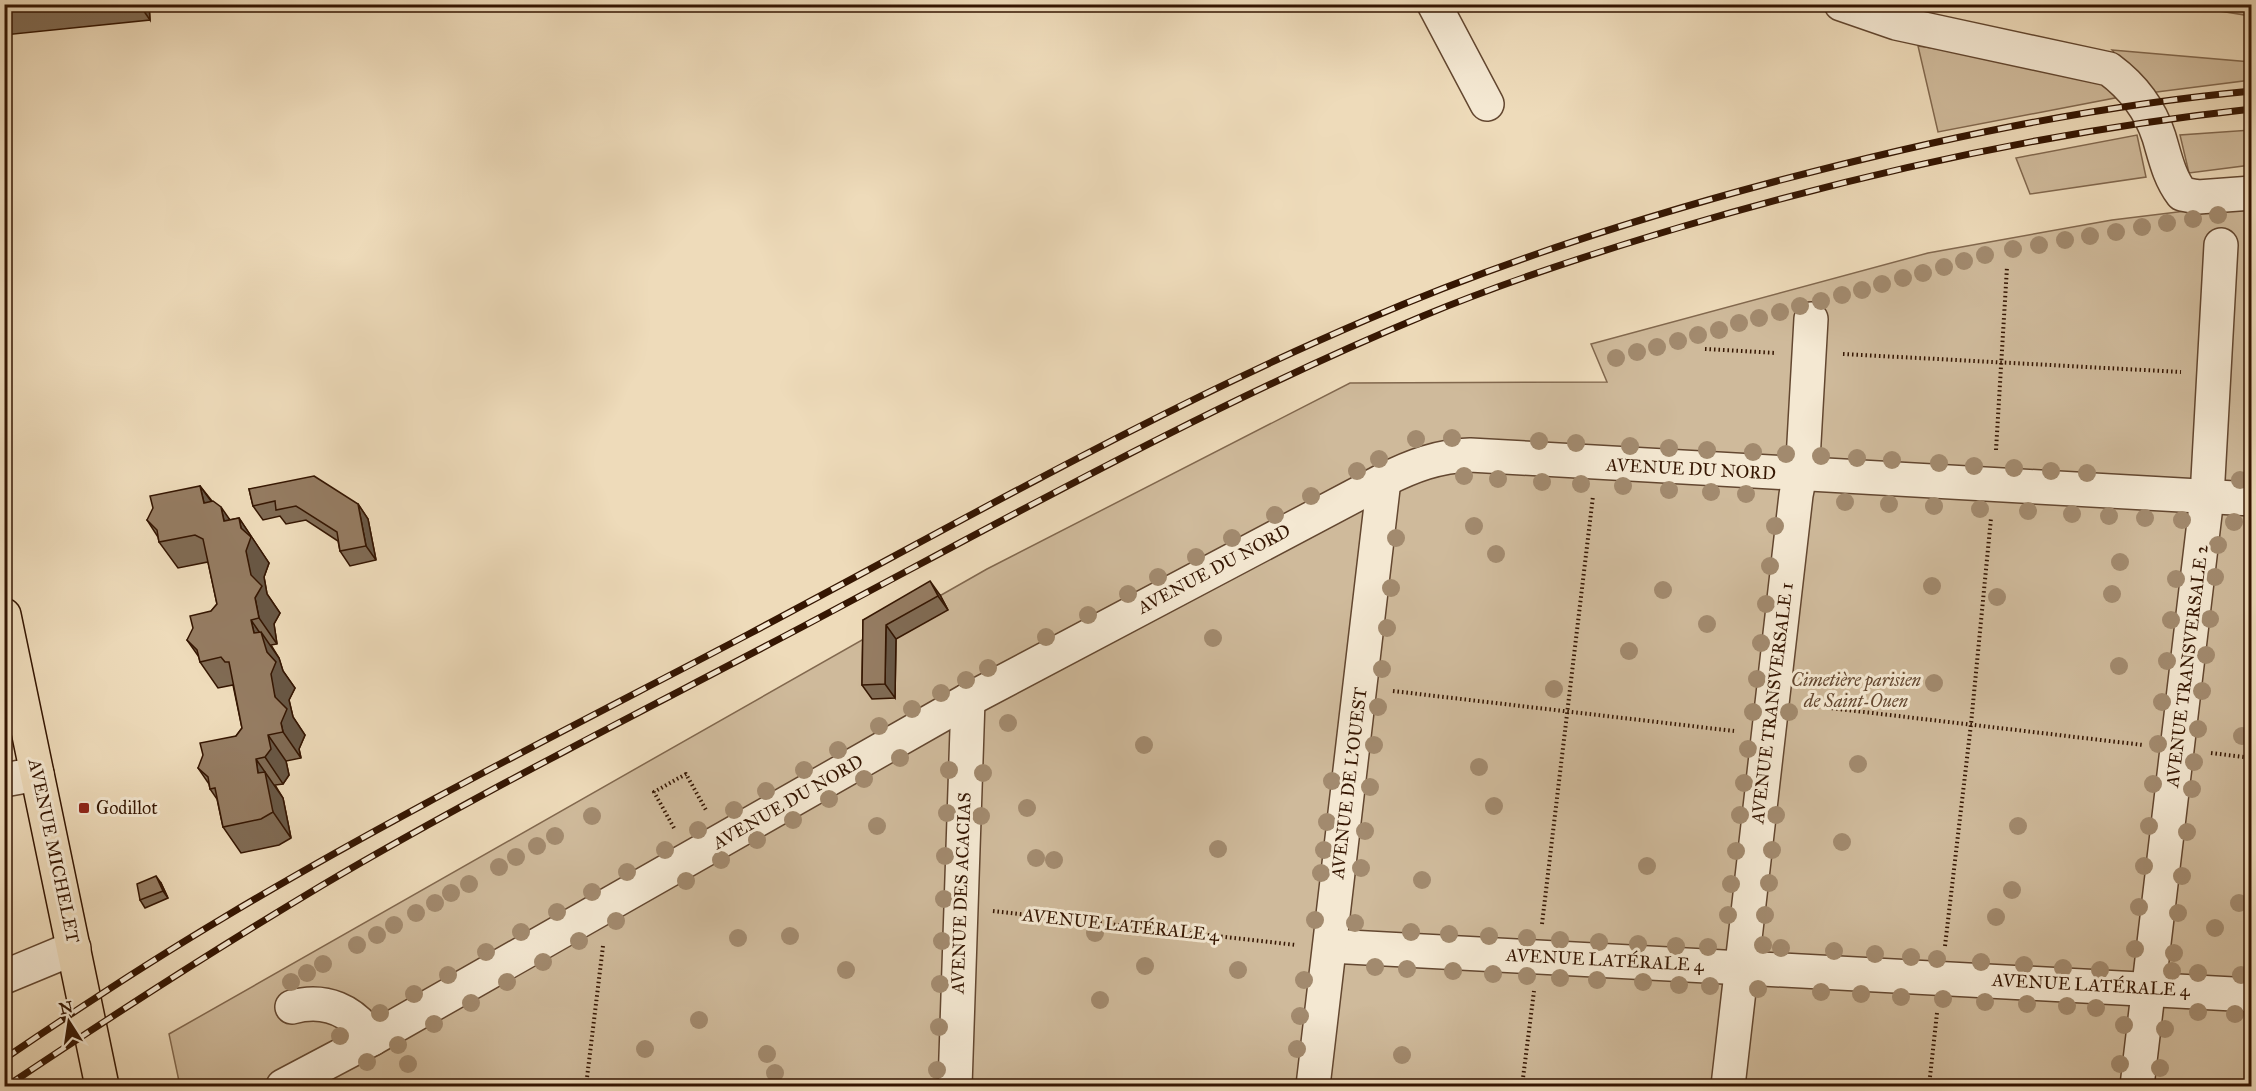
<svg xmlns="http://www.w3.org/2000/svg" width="2256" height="1091" font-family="'IM FELL Great Primer',serif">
	<rect width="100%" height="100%" fill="#eedbba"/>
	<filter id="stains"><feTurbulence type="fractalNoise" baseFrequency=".00333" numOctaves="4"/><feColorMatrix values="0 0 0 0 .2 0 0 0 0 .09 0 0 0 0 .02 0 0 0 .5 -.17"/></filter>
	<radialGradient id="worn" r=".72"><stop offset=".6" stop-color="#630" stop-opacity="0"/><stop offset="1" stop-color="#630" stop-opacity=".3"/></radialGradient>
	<g fill="#cfba9b" stroke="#82684e" stroke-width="1.5">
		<path d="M2182 5H2251V16Z"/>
		<path d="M1918 46 2090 72 2120 97 1938 132Z"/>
		<path d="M2112 50 2251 62V80L2149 93Z"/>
		<path d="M2251 130V165L2189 173 2180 135Z"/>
		<path d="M2137 135 2146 177 2030 194 2016 158Z"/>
		<path d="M2251 203V1086H180L169 1034 987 569 1350 383 1607 382 1591 344 1928 253 2112 220Z"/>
	</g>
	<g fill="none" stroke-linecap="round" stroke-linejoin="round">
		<defs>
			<g id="minor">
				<path d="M1434 4 1487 104"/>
				<path d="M1841 4 1896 23 2109 69C2132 86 2150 109 2159 137 2165 157 2169 177 2182 194L2198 197 2252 193"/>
				<path d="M4 780 37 774"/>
				<path d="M1330 946 2252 995"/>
				<path d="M4 977 74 948"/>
				<path d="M292 1007C325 998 353 1010 372 1039"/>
				<path d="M283 1086 372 1039 968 700 1384 480C1412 466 1438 456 1470 455L2252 499"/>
				<path d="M955 1086 968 700"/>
				<path d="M1313 1086 1384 480"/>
				<path d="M1728 1086 1796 495 1803 460 1811 319"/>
				<path d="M2137 1086 2207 497 2221 245"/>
			</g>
			<path id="major" d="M4 615 102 1086"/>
		</defs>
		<use href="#minor" stroke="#634730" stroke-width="36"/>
		<use href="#major" stroke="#351602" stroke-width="36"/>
		<g stroke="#351602" stroke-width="4" stroke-dasharray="1.5 3" stroke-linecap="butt">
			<path d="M1705 349 1776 353"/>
			<path d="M1843 354 2181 372"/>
			<path d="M1996 450 2007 267"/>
			<path d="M1393 691 1734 731"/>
			<path d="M1805 705 2143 745"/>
			<path d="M2211 753 2252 758"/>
			<path d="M674 828 654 792 686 774 706 810"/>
			<path d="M993 911 1296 945"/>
			<path d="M1542 924 1593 496"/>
			<path d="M1945 946 1971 724 1991 518"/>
			<path d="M587 1082 628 1086"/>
			<path d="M586 1086 603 946"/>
			<path d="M1522 1086 1534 991"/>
			<path d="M1929 1086 1937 1013"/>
		</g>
		<use href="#minor" stroke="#f4e8d2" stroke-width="33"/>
		<use href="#major" stroke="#eedbba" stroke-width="33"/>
		<defs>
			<g id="rail">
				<path d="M4 1059C76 1010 149 962 223 918 393 816 572 727 747 635 951 527 1153 411 1366 320 1498 263 1638 218 1777 181 1933 140 2091 106 2252 91"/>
				<path d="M7 1086C110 1017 214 950 321 886 477 794 641 712 802 627 1006 519 1209 405 1423 316 1507 281 1594 253 1681 227 1867 172 2058 130 2252 109"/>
			</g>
		</defs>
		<use href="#rail" stroke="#351602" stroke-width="7"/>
		<use href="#rail" stroke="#f4e8d2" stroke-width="4.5" stroke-dasharray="14" stroke-linecap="butt"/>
	</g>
	<g fill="#a28a6e">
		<circle cx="2218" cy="215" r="9"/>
		<circle cx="2193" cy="219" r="9"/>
		<circle cx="2167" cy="223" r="9"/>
		<circle cx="2142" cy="227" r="9"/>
		<circle cx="2116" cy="232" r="9"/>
		<circle cx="2090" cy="236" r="9"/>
		<circle cx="2065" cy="240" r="9"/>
		<circle cx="2039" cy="245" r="9"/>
		<circle cx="2013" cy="249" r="9"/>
		<circle cx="1985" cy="255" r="9"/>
		<circle cx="1964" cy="261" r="9"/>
		<circle cx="1944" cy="267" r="9"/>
		<circle cx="1923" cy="273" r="9"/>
		<circle cx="1903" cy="278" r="9"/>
		<circle cx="1882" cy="284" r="9"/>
		<circle cx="1862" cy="290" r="9"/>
		<circle cx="1842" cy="295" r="9"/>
		<circle cx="1821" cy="301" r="9"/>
		<circle cx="1800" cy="306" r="9"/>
		<circle cx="1780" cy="312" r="9"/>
		<circle cx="1759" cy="318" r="9"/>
		<circle cx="1739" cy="323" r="9"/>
		<circle cx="1719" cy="330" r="9"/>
		<circle cx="1698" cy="335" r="9"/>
		<circle cx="1678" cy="341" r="9"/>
		<circle cx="1657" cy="347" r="9"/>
		<circle cx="1637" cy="352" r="9"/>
		<circle cx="1616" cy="358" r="9"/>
		<circle cx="1452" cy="438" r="9"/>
		<circle cx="1416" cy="439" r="9"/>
		<circle cx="1539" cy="441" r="9"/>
		<circle cx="1576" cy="443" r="9"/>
		<circle cx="1630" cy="446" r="9"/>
		<circle cx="1669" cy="448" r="9"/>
		<circle cx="1707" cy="450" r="9"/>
		<circle cx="1753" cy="452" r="9"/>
		<circle cx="1786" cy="454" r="9"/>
		<circle cx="1821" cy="456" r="9"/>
		<circle cx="1857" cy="458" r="9"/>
		<circle cx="1379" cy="459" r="9"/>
		<circle cx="1892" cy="460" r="9"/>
		<circle cx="1939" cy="463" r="9"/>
		<circle cx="1974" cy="466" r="9"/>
		<circle cx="2014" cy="468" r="9"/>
		<circle cx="1357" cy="471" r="9"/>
		<circle cx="2051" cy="471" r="9"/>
		<circle cx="2087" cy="473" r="9"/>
		<circle cx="1464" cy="476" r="9"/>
		<circle cx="1498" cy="479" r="9"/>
		<circle cx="2240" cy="480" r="9"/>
		<circle cx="1542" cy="482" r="9"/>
		<circle cx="1581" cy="484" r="9"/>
		<circle cx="1623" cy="486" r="9"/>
		<circle cx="1669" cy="490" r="9"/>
		<circle cx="1711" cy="492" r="9"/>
		<circle cx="1746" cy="494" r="9"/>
		<circle cx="1311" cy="496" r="9"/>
		<circle cx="1845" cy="502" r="9"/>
		<circle cx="1889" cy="504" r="9"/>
		<circle cx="1934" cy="506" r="9"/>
		<circle cx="1980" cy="509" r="9"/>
		<circle cx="2028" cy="511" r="9"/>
		<circle cx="2072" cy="514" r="9"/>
		<circle cx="1275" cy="515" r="9"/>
		<circle cx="2109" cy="516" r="9"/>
		<circle cx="2145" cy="518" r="9"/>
		<circle cx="2182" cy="520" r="9"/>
		<circle cx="2234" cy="522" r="9"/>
		<circle cx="1474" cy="526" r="9"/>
		<circle cx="1775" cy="526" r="9"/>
		<circle cx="1232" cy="538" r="9"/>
		<circle cx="1396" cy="538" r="9"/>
		<circle cx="2218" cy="545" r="9"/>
		<circle cx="1496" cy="554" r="9"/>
		<circle cx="1196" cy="557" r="9"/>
		<circle cx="2120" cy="562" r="9"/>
		<circle cx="1770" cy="566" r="9"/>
		<circle cx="1158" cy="577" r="9"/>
		<circle cx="2215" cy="577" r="9"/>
		<circle cx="2176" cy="579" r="9"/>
		<circle cx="1932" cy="586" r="9"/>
		<circle cx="1391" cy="588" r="9"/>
		<circle cx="1663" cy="590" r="9"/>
		<circle cx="1128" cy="594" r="9"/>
		<circle cx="2112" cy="594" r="9"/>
		<circle cx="1997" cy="597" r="9"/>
		<circle cx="1766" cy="604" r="9"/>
		<circle cx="1088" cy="615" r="9"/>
		<circle cx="2210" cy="619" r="9"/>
		<circle cx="2171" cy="620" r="9"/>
		<circle cx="1707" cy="624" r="9"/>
		<circle cx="1387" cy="628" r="9"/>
		<circle cx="1046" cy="637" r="9"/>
		<circle cx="1213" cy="638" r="9"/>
		<circle cx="1761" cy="643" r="9"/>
		<circle cx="1629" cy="651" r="9"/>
		<circle cx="2206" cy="655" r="9"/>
		<circle cx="2167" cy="661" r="9"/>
		<circle cx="2119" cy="666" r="9"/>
		<circle cx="988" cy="668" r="9"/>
		<circle cx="1382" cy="669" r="9"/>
		<circle cx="1757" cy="679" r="9"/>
		<circle cx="966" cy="680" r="9"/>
		<circle cx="1934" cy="683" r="9"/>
		<circle cx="1554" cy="689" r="9"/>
		<circle cx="2202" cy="691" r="9"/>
		<circle cx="941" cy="693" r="9"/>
		<circle cx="2162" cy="702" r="9"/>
		<circle cx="1378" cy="707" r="9"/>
		<circle cx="912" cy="709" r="9"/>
		<circle cx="1753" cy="712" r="9"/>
		<circle cx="1789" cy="712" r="9"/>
		<circle cx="1008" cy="723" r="9"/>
		<circle cx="879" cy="726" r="9"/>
		<circle cx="2198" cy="729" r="9"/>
		<circle cx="2242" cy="736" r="9"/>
		<circle cx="2158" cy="744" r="9"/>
		<circle cx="1144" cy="745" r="9"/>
		<circle cx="1374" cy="745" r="9"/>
		<circle cx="1748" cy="749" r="9"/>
		<circle cx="838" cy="750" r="9"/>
		<circle cx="900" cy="758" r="9"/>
		<circle cx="2194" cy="762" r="9"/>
		<circle cx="1858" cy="764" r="9"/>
		<circle cx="1479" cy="767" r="9"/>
		<circle cx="804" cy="770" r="9"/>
		<circle cx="949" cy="770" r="9"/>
		<circle cx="983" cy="773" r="9"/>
		<circle cx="864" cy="779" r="9"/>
		<circle cx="1332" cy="781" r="9"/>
		<circle cx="1744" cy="783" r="9"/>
		<circle cx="2153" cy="784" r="9"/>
		<circle cx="1370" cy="787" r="9"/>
		<circle cx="2192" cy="789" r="9"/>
		<circle cx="766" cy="791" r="9"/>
		<circle cx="829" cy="799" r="9"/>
		<circle cx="1494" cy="806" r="9"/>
		<circle cx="1027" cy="808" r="9"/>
		<circle cx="734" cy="810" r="9"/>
		<circle cx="947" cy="813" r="9"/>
		<circle cx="1740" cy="815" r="9"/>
		<circle cx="1776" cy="815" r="9"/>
		<circle cx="592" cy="816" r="9"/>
		<circle cx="981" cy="816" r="9"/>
		<circle cx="793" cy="820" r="9"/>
		<circle cx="1327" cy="822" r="9"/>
		<circle cx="877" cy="826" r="9"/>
		<circle cx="2018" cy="826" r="9"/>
		<circle cx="2149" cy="826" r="9"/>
		<circle cx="698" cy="830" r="9"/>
		<circle cx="1365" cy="831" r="9"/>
		<circle cx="2187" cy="832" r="9"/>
		<circle cx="555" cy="836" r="9"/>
		<circle cx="757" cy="840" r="9"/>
		<circle cx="1842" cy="842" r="9"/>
		<circle cx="537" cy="846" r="9"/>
		<circle cx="1218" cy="849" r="9"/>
		<circle cx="665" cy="850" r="9"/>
		<circle cx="1324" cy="850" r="9"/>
		<circle cx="1772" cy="850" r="9"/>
		<circle cx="1736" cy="851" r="9"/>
		<circle cx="945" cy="856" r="9"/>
		<circle cx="516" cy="857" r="9"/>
		<circle cx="1036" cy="858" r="9"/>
		<circle cx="721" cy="860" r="9"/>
		<circle cx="1054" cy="860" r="9"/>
		<circle cx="1647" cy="866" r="9"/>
		<circle cx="2144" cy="866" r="9"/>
		<circle cx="499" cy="867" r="9"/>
		<circle cx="1361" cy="868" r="9"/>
		<circle cx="627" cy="872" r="9"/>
		<circle cx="1321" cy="873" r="9"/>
		<circle cx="2182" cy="876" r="9"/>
		<circle cx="1422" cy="880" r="9"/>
		<circle cx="686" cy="881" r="9"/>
		<circle cx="1769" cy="883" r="9"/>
		<circle cx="469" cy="884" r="9"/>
		<circle cx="1731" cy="884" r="9"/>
		<circle cx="2012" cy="890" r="9"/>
		<circle cx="592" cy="892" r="9"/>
		<circle cx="451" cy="893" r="9"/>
		<circle cx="944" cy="899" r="9"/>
		<circle cx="435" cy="903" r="9"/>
		<circle cx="2239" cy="903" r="9"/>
		<circle cx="2139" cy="907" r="9"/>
		<circle cx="557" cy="912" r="9"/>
		<circle cx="416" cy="913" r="9"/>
		<circle cx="2178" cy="913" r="9"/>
		<circle cx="1728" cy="915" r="9"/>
		<circle cx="1765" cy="915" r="9"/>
		<circle cx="1996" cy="917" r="9"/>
		<circle cx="1315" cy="920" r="9"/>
		<circle cx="616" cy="921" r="9"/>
		<circle cx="1355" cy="923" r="9"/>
		<circle cx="394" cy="925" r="9"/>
		<circle cx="2215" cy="928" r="9"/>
		<circle cx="521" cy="932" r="9"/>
		<circle cx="1411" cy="932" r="9"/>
		<circle cx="1095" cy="933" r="9"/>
		<circle cx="1449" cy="934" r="9"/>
		<circle cx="377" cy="935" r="9"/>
		<circle cx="790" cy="936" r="9"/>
		<circle cx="1489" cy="936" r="9"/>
		<circle cx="738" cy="938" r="9"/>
		<circle cx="1527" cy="938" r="9"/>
		<circle cx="1560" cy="940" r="9"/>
		<circle cx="579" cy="941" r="9"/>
		<circle cx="942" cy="941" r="9"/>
		<circle cx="1599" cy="942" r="9"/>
		<circle cx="1638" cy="944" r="9"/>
		<circle cx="357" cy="945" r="9"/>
		<circle cx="1763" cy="945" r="9"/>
		<circle cx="1676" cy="946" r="9"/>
		<circle cx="1708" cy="947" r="9"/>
		<circle cx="1781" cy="948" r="9"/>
		<circle cx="2135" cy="949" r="9"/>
		<circle cx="1834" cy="951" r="9"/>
		<circle cx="486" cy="952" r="9"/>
		<circle cx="2174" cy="953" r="9"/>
		<circle cx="1875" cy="954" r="9"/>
		<circle cx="1911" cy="957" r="9"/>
		<circle cx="1937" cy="959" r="9"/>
		<circle cx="543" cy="962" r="9"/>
		<circle cx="1981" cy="962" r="9"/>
		<circle cx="323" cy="964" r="9"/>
		<circle cx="2024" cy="965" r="9"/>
		<circle cx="1145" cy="966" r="9"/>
		<circle cx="1375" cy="967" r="9"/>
		<circle cx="2063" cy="968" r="9"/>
		<circle cx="1407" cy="969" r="9"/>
		<circle cx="846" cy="970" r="9"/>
		<circle cx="1238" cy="970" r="9"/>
		<circle cx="2100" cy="970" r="9"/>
		<circle cx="1453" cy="971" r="9"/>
		<circle cx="2172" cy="971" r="9"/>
		<circle cx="307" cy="973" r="9"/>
		<circle cx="2198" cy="973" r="9"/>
		<circle cx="1493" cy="974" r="9"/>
		<circle cx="448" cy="975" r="9"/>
		<circle cx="2241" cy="975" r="9"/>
		<circle cx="1527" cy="976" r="9"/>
		<circle cx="1560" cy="978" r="9"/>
		<circle cx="1304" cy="980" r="9"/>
		<circle cx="1597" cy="980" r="9"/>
		<circle cx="291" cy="982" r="9"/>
		<circle cx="507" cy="982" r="9"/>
		<circle cx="1643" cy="982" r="9"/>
		<circle cx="940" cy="984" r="9"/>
		<circle cx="1679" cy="985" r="9"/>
		<circle cx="1710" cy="986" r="9"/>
		<circle cx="1758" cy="989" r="9"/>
		<circle cx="1821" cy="992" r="9"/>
		<circle cx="414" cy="994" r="9"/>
		<circle cx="1861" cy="994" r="9"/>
		<circle cx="1901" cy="997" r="9"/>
		<circle cx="1943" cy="999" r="9"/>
		<circle cx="1100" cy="1000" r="9"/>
		<circle cx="1985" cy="1002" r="9"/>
		<circle cx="471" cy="1003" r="9"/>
		<circle cx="2027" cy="1004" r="9"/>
		<circle cx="2067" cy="1006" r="9"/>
		<circle cx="2096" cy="1008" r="9"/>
		<circle cx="2198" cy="1012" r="9"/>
		<circle cx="380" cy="1013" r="9"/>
		<circle cx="2235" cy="1014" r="9"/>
		<circle cx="1300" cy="1016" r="9"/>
		<circle cx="699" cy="1020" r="9"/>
		<circle cx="434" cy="1024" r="9"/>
		<circle cx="2124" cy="1025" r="9"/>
		<circle cx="939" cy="1027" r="9"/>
		<circle cx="2165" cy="1029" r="9"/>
		<circle cx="340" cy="1036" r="9"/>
		<circle cx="398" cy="1045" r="9"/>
		<circle cx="645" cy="1049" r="9"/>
		<circle cx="1297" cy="1049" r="9"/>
		<circle cx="767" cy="1054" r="9"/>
		<circle cx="1402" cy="1055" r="9"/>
		<circle cx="367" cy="1062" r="9"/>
		<circle cx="408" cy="1064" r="9"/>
		<circle cx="2120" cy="1064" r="9"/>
		<circle cx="2160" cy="1068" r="9"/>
		<circle cx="937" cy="1070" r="9"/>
		<circle cx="775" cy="1073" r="9"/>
	</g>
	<g fill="#806b54" stroke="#351602" stroke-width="1.5">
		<path d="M4 4H149L150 20 4 35Z"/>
		<path d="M200 486 212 501 230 520 239 518 269 563 264 577 267 594 280 613 274 624 277 644 271 645 279 658 283 671 295 688 289 700 293 717 305 735 299 749 301 758 286 761 289 775 283 784 275 785 283 798 291 838 279 845 241 853 223 827 217 799 210 789 209 784 198 768 236 736 242 728 233 685 218 688 200 662 199 657 187 640 217 604 208 562 178 568 159 542 158 537 147 520Z"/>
		<path d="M249 489 358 504 368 519 376 560 350 566 340 551 338 541 306 520 286 524 280 516 263 520 253 506Z"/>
		<path d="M940 595 948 610 896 639 895 698 872 699 862 685 863 620Z"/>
		<path d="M161 883 168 898 145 908 140 900Z"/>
	</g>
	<g fill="#685745" stroke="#351602" stroke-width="1.5">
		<path d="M139 4H149L150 20Z"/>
		<path d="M200 486 219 512 204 503Z"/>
		<path d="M358 504 368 519 376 560 366 546Z"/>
		<path d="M221 507 239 533 224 521Z"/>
		<path d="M239 518 269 563 264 577 267 594 280 613 274 624 277 644 259 618Z"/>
		<path d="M930 581 940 595 948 610 938 596Z"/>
		<path d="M251 620 262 636 261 632 279 658 283 671 295 688 289 700 293 717 305 735 299 749 301 758 283 732 275 697 254 633Z"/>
		<path d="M886 625 896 639 895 698 885 684Z"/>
		<path d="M268 735 286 761 289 775 283 784 265 757Z"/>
		<path d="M256 759 283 798 291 838 273 812 258 773Z"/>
		<path d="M156 876 161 883 168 898 163 891Z"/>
	</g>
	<g fill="#957c62" stroke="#351602" stroke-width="1.5">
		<path d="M4 4H24L4 7Z"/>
		<path d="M314 476 358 504 366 546 340 551 337 532 296 506 276 510 275 501 253 506 249 489Z"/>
		<path d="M200 486 204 503 213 501 221 507 224 521 239 518 241 528 251 537 246 551 251 575 262 586 255 598 259 618 251 620 254 633 261 632 267 652 276 662 271 674 275 697 287 709 281 723 283 732 268 735 271 749 265 757 256 759 258 773 265 772 273 812 261 819 223 827 215 788 210 789 208 777 198 768 203 755 200 743 236 736 242 728 229 662H225L221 657 200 662 197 650 187 640 193 628 190 616 211 611 217 604 203 539 195 535 159 542 157 530 147 520 153 508 150 496Z"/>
		<path d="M930 581 938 596 886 625 885 684 862 685 863 620Z"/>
		<path d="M156 876 163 891 140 900 137 884Z"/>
	</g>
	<rect fill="#8f2418" stroke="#f4e8d2" stroke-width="2" x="78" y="802" width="12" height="12" rx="3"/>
	<g text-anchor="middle" stroke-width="6" stroke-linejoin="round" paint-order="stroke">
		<g font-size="18" fill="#351602" stroke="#f4e8d2">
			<text transform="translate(1691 469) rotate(3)" y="6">AVENUE DU NORD</text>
			<text transform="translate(1214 569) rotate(-28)" y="6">AVENUE DU NORD</text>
			<text transform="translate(2187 666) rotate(-83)" y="6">AVENUE TRANSVERSALE 2</text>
			<text transform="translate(1772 703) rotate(-83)" y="6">AVENUE TRANSVERSALE 1</text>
			<text transform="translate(1349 783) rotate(-83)" y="6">AVENUE DE L'OUEST</text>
			<text transform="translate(788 802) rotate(-30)" y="6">AVENUE DU NORD</text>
			<text transform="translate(54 851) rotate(78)" y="6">AVENUE MICHELET</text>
			<text transform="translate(961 893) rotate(-88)" y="6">AVENUE DES ACACIAS</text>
			<text transform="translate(1121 925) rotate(6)" y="6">AVENUE LATÉRALE 4</text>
			<text transform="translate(1605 960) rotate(3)" y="6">AVENUE LATÉRALE 4</text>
			<text transform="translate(2091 985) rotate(3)" y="6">AVENUE LATÉRALE 4</text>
		</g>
		<g font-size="18" font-style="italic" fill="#634730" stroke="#f4e8d2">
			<text x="1856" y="686">Cimetière parisien<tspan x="1856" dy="21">de Saint-Ouen</tspan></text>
		</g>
		<g font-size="18" fill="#351602" stroke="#f4e8d2" text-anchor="start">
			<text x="96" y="814">Godillot</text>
		</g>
	</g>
	<rect width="2256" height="1091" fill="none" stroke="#eedbba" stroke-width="24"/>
	<rect x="6" y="6" width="2244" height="1079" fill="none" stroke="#351602" stroke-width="3"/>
	<rect x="12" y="12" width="2232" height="1067" fill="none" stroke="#351602" stroke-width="1.5"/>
	<g transform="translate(69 1022) rotate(348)" stroke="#f4e8d2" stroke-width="4.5" paint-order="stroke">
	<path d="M0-4.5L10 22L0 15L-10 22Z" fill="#351602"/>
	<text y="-9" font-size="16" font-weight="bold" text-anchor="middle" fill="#351602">N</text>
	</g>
	<rect width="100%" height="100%" filter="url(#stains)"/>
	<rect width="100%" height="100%" fill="url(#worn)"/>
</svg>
